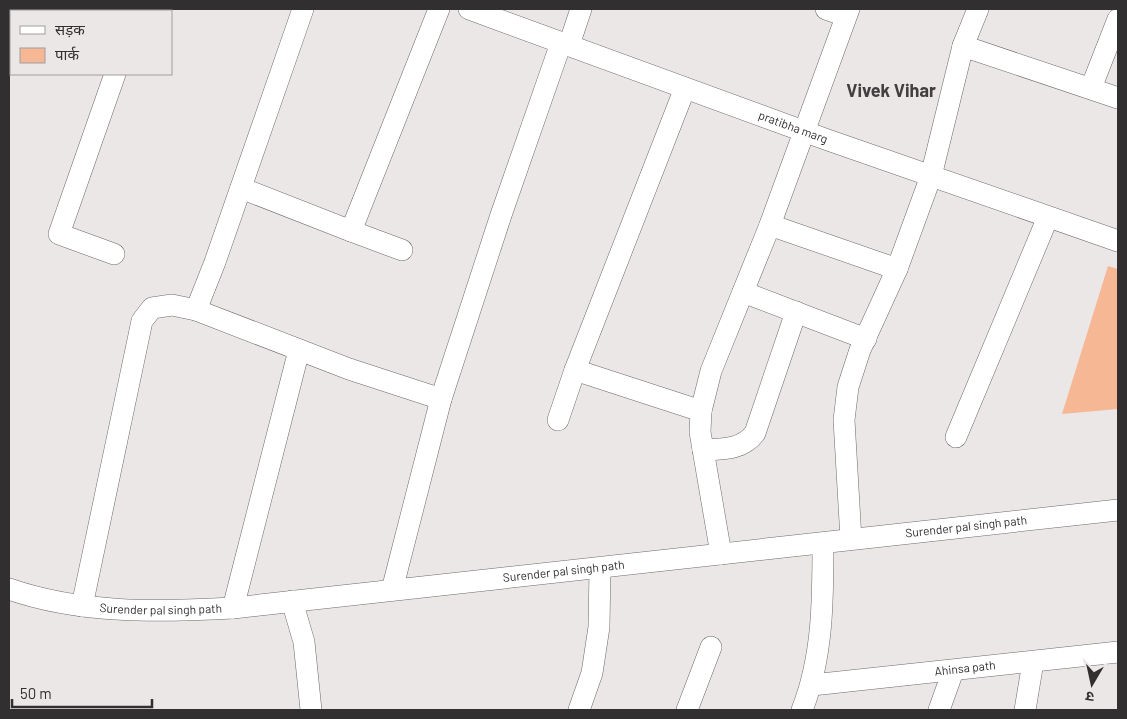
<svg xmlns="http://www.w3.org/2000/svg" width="1127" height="719" font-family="Barlow,'Noto Sans Devanagari',sans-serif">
	<rect width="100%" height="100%" fill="#ece7e7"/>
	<path fill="#f6b795" d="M1108 266 1118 269V409L1062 414Z"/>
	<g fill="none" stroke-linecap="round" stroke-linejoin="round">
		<defs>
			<g id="minor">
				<path id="s1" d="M469 9 825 139 1118 241"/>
				<path d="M826 9 846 16"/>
				<path d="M137 11 138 9"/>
				<path d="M569 45 581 9"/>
				<path d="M963 46 1118 98"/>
				<path d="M685 88 575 370 701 411"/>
				<path d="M1091 88 1118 19"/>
				<path d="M241 188 351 231 439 9"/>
				<path d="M770 225 897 269"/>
				<path d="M351 231 402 250"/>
				<path d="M114 254 59 234 115 74"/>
				<path d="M743 292 866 339"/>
				<path d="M196 310 349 369 441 399 392 590"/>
				<path d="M441 399 501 215 561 43"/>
				<path d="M558 420 575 370"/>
				<path d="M956 437 1048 217"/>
				<path d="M703 450C723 449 742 450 755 433L796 312"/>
				<path d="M851 539 844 420 848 387 860 350 897 269 931 176 963 46 978 9"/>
				<path d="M721 554 700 432 701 411 711 371 770 225 849 9"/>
				<path id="s2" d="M9 589C81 614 158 612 233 608L1118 510"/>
				<path d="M292 601 304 642 311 710"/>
				<path d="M82 606 142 321 152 308 172 305 196 310 215 262 303 9"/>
				<path d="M233 608 299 350"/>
				<path id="s3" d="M812 685 1118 652"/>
				<path d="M579 710 592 673 599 627 600 568"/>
				<path d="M687 710 711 647"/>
				<path d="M802 710C823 657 823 600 823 543"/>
				<path d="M939 710 953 671"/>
				<path d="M1025 710 1033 662"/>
			</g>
		</defs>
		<use href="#minor" stroke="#6e6a6a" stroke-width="22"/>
		<use href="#minor" stroke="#fff" stroke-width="21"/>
	</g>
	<g text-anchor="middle" stroke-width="5" stroke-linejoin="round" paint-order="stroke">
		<g font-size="12" fill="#312f2f" stroke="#ece7e7">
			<text dy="4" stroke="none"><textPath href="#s1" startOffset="345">pratibha marg</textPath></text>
			<text dy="4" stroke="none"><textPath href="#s2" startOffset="964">Surender pal singh path</textPath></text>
			<text dy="4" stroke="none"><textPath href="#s2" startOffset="559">Surender pal singh path</textPath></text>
			<text dy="4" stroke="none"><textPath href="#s2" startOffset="154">Surender pal singh path</textPath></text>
			<text dy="4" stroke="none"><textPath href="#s3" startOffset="154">Ahinsa path</textPath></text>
		</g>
		<g font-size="18" font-weight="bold" fill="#433f40" stroke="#ece7e7">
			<text x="891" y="97">Vivek Vihar</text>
		</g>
	</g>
	<rect width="1127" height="719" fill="none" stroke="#312f2f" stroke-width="20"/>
	<rect x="10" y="10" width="162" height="65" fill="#ece7e7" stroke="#a19d9d"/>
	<rect x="20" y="26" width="25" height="8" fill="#ffffff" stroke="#a19d9d"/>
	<text x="55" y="35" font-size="15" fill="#312f2f">सड़क</text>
	<rect x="20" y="48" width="25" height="15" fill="#f6b795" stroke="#a19d9d"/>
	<text x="55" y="60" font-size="15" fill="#312f2f">पार्क</text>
	<g transform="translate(1092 684) rotate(189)" stroke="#ece7e7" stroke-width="4" paint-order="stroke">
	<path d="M0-4L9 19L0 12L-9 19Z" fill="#312f2f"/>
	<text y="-8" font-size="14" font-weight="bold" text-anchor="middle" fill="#312f2f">उ</text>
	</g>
	<path d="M12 699v8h140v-8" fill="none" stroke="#312f2f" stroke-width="2.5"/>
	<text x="20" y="699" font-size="15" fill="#312f2f" stroke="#ece7e7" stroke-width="4" paint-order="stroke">50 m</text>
</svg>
